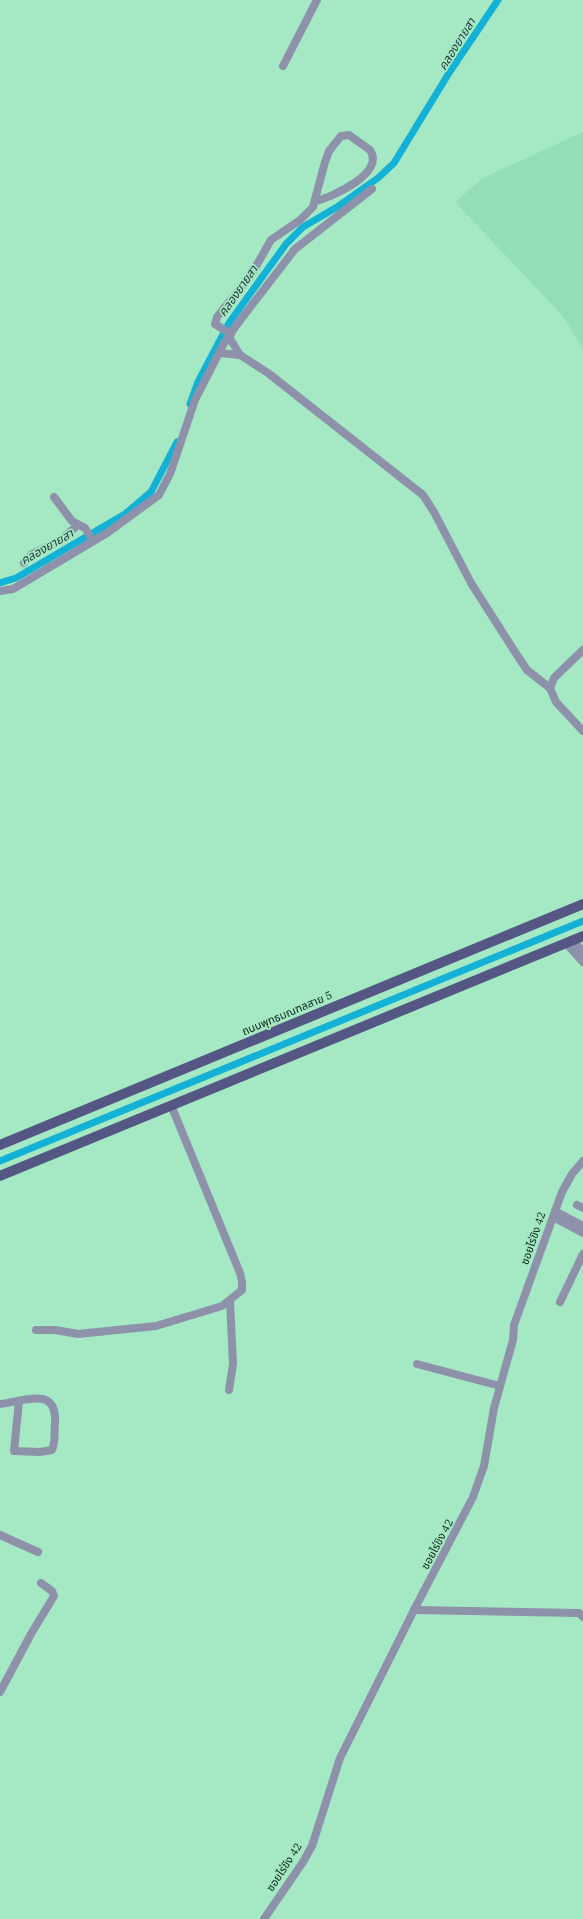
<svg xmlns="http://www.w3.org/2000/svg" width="583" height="1919" font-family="'IBM Plex Serif','Noto Sans Thai',serif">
	<rect width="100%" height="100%" fill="#a5e8c4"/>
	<path fill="#93ddb7" d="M583 132V349L562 315 455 202 483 178Z"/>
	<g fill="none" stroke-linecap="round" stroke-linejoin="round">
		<g stroke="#14b1d7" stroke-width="7">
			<path d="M190 404 198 382 229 323 286 244 303 227 337 207 378 178 394 163 449 73 498 0"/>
			<path d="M0 583 16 578 125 514 151 492 177 442"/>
			<path d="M0 1161 583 921"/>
		</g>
		<g stroke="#8e91aa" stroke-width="8">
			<path d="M283 66 317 0"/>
			<path d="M231 334 215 324 217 317 251 275 271 240 300 220 313 207 325 162 329 151 341 136 349 135 370 150C386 173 332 197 316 201"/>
			<path d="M229 337 240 355 268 373 423 495 434 512 471 583 515 652 527 670 550 688"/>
			<path d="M220 353 240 355"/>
			<path d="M54 497 72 521 85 528 93 541"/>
			<path d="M24 563 32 554 59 541 78 525"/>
			<path d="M0 591 13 589 107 533 159 495 170 474 195 400 223 345 235 327 295 249 372 189"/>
			<path d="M583 650 554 678 550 688 556 702 583 731"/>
			<path d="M573 940 583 952"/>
			<path d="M566 943 583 962"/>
			<path d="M577 1205 583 1208"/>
			<path d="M555 1211 583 1226"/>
			<path d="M553 1217 583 1233"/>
			<path d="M560 1302 583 1254"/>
			<path d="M36 1330H55L78 1334 156 1326 222 1306 242 1290V1282L240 1273 171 1105"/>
			<path d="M417 1364 500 1386"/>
			<path d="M229 1390 233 1364 230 1301"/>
			<path d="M0 1404C22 1402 57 1385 55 1422 54 1430 56 1442 52 1450L40 1452 14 1451 19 1401"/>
			<path d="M0 1535 38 1552"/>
			<path d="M414 1610 579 1613 583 1617"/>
			<path d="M0 1692 31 1634 54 1596 52 1591 41 1583"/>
			<path d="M264 1919 303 1862 312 1846 340 1758 414 1610 473 1497 484 1466 494 1408 513 1340 514 1325 562 1192 572 1174 583 1161"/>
		</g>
		<g stroke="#545783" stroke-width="10">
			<path d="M0 1145 583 904"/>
			<path d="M0 1176 583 936"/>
		</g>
	</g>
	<g text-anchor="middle" stroke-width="3.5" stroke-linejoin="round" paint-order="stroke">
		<g font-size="11" fill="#082317" stroke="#a5e8c4">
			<text transform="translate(287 1013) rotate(-23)" y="4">ถนนพุทธมณฑลสาย 5</text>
			<text transform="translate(533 1238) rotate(-71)" y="4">ซอยไร่ขิง 42</text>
			<text transform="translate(437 1544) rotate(-62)" y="4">ซอยไร่ขิง 42</text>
			<text transform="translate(284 1867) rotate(-57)" y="4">ซอยไร่ขิง 42</text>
		</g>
		<g font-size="12" font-style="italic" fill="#1e343c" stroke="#a5e8c4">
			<text transform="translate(457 44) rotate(-58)" y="4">คลองยายสา</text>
			<text transform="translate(238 291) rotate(-55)" y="4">คลองยายสา</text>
			<text transform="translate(47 547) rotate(-30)" y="4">คลองยายสา</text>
		</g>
	</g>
</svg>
